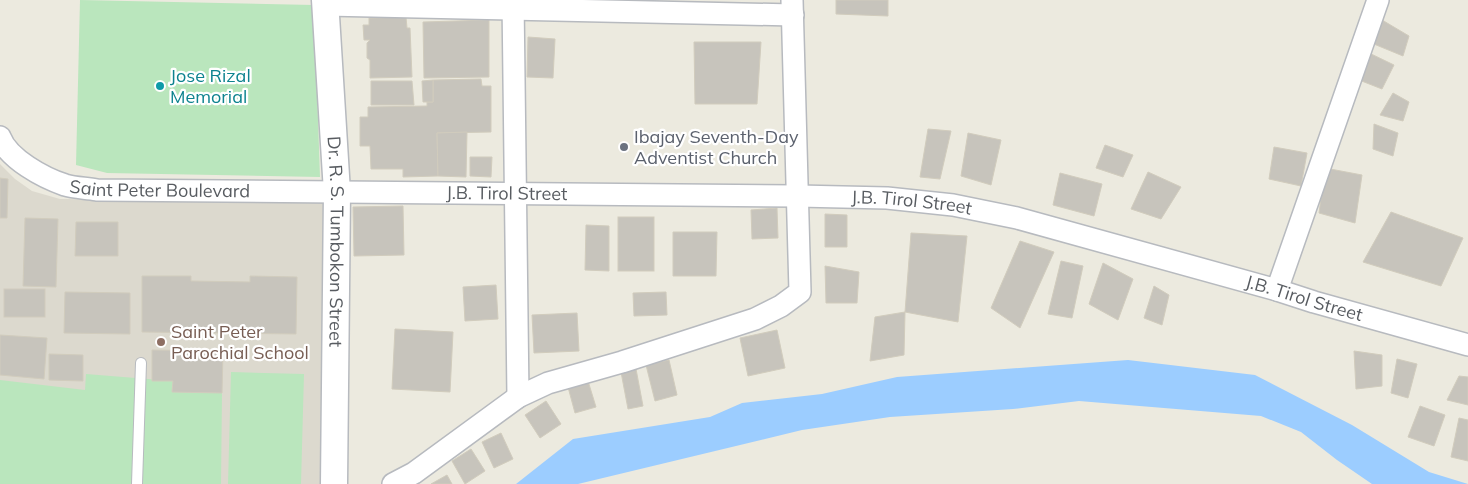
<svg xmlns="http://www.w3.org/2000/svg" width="1468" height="484" font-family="Mulish,sans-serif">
	<rect width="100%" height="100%" fill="#eceadf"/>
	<path fill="#dcd9ce" d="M0 164 15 179 32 191 60 199 323 201 321 484H0Z"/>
	<g fill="#bae6bd">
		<path d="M80 0 314 5 320 177 107 173 76 165Z"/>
		<path d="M231 372 304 374 301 484H228Z"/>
		<path d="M86 374 173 381 172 392 222 393 221 484H0V380L85 390Z"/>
	</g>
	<path fill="#9ccdff" d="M1128 360 1255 375 1352 425 1429 472 1468 484H1372L1337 460 1301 432 1261 416 1079 401 1013 409 890 417 802 430 578 484H516L573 439 710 417 742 403 822 394 897 377Z"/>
	<g fill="#c7c4bc" stroke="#d1ccbd">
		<path d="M836 0H888V16L836 14Z"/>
		<path d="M406 17 407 28H410L412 77 370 78V60L367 58V43L370 40H364L363 25H369V18Z"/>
		<path d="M1377 17 1409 36 1403 56 1369 42Z"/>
		<path d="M489 20V77L424 78 423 22Z"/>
		<path d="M528 37 555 39 553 78 527 77Z"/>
		<path d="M694 42H761L757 104H695Z"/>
		<path d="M1367 52 1394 65 1382 89 1354 78Z"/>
		<path d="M481 79 482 86H491V132L437 133 438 176 403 177V169H371L370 146H360V117H368V107L427 106V102H433V80Z"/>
		<path d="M433 80V102H423L422 81Z"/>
		<path d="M371 81H412L414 105H371Z"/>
		<path d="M1393 93 1409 102 1403 121 1380 115Z"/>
		<path d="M1374 124 1398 133 1393 156 1373 149Z"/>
		<path d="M928 129 951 131 940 179 920 177Z"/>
		<path d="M467 132 466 177 438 176 437 133Z"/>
		<path d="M968 133 1001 140 991 185 961 176Z"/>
		<path d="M1105 145 1133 155 1123 177 1096 168Z"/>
		<path d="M1274 147 1307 153 1301 186 1269 179Z"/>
		<path d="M470 157H492L491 177 470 176Z"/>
		<path d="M1325 168 1362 175 1355 223 1319 213Z"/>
		<path d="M1148 172 1181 187 1161 219 1131 209Z"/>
		<path d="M1060 173 1102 184 1094 216 1053 205Z"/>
		<path d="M0 178 8 179 7 218H0Z"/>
		<path d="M403 206 404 255 354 256 353 207Z"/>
		<path d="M777 208 778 238 752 239 751 210Z"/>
		<path d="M1391 212 1463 238 1441 286 1363 262Z"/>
		<path d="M825 214 847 215V247H825Z"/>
		<rect x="618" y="217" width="36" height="54"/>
		<path d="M25 218 58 219 56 287 23 286Z"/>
		<path d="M76 222H118V256H75Z"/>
		<path d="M586 225 609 226V271L585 270Z"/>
		<path d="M673 232H717L716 276H673Z"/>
		<path d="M911 233 967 236 958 322 905 312Z"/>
		<path d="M1020 241 1054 252 1020 328 991 308Z"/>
		<path d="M1061 261 1083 266 1072 318 1048 314Z"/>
		<path d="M1103 263 1133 279 1118 320 1089 304Z"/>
		<path d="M825 266 859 272 857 303H826Z"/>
		<path d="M142 276H191V281L250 282V276L297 277 296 334 142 332Z"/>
		<path d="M496 285 498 319 465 321 463 287Z"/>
		<path d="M1154 286 1169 295 1162 325 1144 318Z"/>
		<rect x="4" y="289" width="41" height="28"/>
		<path d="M65 292 130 293V334L64 333Z"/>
		<path d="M666 292 667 315 634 316 633 293Z"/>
		<path d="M905 312 904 355 870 361 875 317Z"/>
		<path d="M577 313 579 351 534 353 532 315Z"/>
		<path d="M395 329 453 332 450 392 392 389Z"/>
		<path d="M777 330 785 368 748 376 740 338Z"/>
		<path d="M0 335 47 338 44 379 0 375Z"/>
		<path d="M152 350 223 351 222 393 172 392 173 381H152Z"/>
		<path d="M1354 351 1382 355V386L1356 389Z"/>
		<path d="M49 354 83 355V381L49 380Z"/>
		<path d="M1397 359 1417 364 1408 398 1391 393Z"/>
		<path d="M669 360 677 395 655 401 646 365Z"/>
		<path d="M636 369 643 406 628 409 621 372Z"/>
		<path d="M1459 376 1468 377V405L1447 400Z"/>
		<path d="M588 381 596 407 575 413 568 387Z"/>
		<path d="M546 401 561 424 540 438 525 415Z"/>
		<path d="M1420 406 1445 415 1434 446 1408 437Z"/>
		<path d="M1459 418 1468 420V461L1451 457Z"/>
		<path d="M501 433 513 459 494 468 482 442Z"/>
		<path d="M471 449 485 471 465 484 452 461Z"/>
		<path d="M447 475 452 484H431Z"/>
	</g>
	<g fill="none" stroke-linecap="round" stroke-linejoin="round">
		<defs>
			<path id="service" d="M137 484 141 363"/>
			<g id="minor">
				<path d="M513 0 518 397"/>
				<path d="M326 5 793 15"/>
				<path id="s1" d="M0 137C8 159 44 178 65 185 75 188 87 188 97 190L798 196 887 198 953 205 1017 218 1277 290 1314 302 1468 345"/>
				<path d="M1277 290 1378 0"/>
				<path d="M393 484 414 473 518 397 548 383 622 362 755 319 781 306 800 292 792 0"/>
			</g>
			<g id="tertiary">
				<path id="s2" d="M325 0 337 192 334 484"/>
			</g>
		</defs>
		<use href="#service" stroke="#b7babf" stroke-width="12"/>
		<use href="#minor" stroke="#b7babf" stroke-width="24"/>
		<use href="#tertiary" stroke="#b7babf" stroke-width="29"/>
		<use href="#service" stroke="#fff" stroke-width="10"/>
		<use href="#minor" stroke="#fff" stroke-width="21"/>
		<use href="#tertiary" stroke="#fff" stroke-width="26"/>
	</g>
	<circle fill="#0f9aa8" stroke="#fff" stroke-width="2" cx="160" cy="86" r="5"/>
	<circle fill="#6b7280" stroke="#fff" stroke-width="2" cx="624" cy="147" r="5"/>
	<circle fill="#8d6e63" stroke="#fff" stroke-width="2" cx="161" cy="342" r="5"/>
	<g text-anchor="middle" stroke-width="4.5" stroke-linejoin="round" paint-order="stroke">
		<g font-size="18" fill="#0d838f" stroke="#fff" text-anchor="start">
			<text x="170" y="82">Jose Rizal<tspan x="170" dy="21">Memorial</tspan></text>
		</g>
		<g font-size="18" fill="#5b616d" stroke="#fff" text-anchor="start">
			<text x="634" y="143">Ibajay Seventh-Day<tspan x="634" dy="21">Adventist Church</tspan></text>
		</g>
		<g font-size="18" fill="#585c61" stroke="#fff">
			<text dy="6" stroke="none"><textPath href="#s1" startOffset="178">Saint Peter Boulevard</textPath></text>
			<text dy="6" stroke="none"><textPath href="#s1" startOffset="525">J.B. Tirol Street</textPath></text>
			<text dy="6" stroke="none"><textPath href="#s1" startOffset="930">J.B. Tirol Street</textPath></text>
			<text dy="6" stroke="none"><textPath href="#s2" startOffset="242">Dr. R. S. Tumbokon Street</textPath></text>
			<text dy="6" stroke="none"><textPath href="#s1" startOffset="1335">J.B. Tirol Street</textPath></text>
		</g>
		<g font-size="18" fill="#785e54" stroke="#fff" text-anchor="start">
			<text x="171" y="338">Saint Peter<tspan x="171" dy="21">Parochial School</tspan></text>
		</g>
	</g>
</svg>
